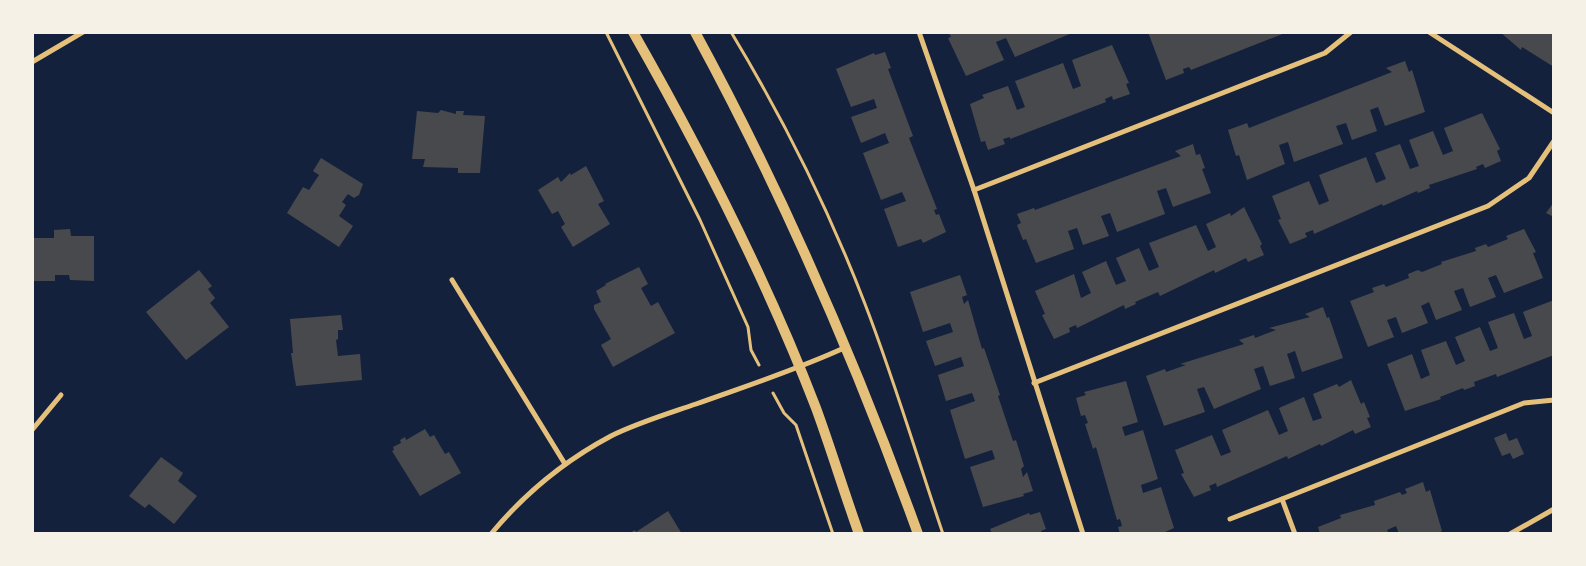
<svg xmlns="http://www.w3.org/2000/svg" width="1586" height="566" font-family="Poppins,sans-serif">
	<rect width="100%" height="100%" fill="#14213d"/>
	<g fill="#48494c">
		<path d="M1148 32H1285V33L1191 70 1189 67 1183 69 1184 73 1166 80Z"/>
		<path d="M1500 32H1554V67L1522 47 1521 50Z"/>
		<path d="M949 33H1072L1015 57 1006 38 996 42 1004 60 966 76 948 38 951 37Z"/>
		<path d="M1112 45 1129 83 1126 84 1130 94 1113 100 1112 96 1105 99 1106 102 1010 139V137L1003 139 1005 144 988 150 985 141 981 142 970 104 984 98 982 95 1008 86 1017 110 1025 107 1015 81 1063 63 1073 89 1081 86 1072 60Z"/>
		<path d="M885 52 891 68 888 69 913 136 909 138 937 209 934 210 936 215 939 214 946 232 923 243 921 239 898 247 884 209 906 201 902 192 881 200 863 153 889 143 885 133 861 143 851 117 877 108 874 99 851 107 836 69 874 53 875 55Z"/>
		<path d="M1405 61 1409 72 1412 70 1425 112 1385 126 1378 107 1370 110 1377 131 1352 140 1346 123 1336 126 1343 144 1294 162 1288 142 1279 145 1285 164 1247 180 1239 155 1236 156 1228 130 1247 123 1249 128 1392 72 1386 68Z"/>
		<path d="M441 110 456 114V111H464L463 115 485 116 480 173H458V168L423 167 425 159H412L417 111 438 113Z"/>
		<path d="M1482 113 1500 149 1497 151 1501 161 1485 168 1483 164 1476 167 1477 169 1429 185 1430 188 1418 193 1417 191 1383 206 1382 204 1314 234 1313 230 1305 233 1307 237 1290 244 1278 220 1281 219 1272 196 1309 181 1319 205 1329 201 1319 175 1366 157 1376 183 1386 179 1375 153 1400 144 1410 169 1419 166 1409 140 1433 131 1443 155 1453 151 1444 128Z"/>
		<path d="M1193 144 1196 155 1200 154 1205 168 1202 169 1211 193 1173 207 1166 188 1157 191 1165 214 1117 232 1110 213 1101 216 1109 236 1083 245 1077 228 1068 231 1074 249 1036 263 1026 239 1023 240 1017 225 1021 223 1017 214 1034 208 1035 210 1181 156 1175 151Z"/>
		<path d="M321 158 363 184 359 195 354 198 348 194 342 202 346 205 339 216 353 226 339 247 287 213 303 187 309 190 319 175 313 171Z"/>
		<path d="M586 166 604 201 598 204 610 224 573 247 561 227 565 224 558 211 552 214 538 190 558 177 561 182 570 173 571 175Z"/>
		<path d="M1554 202V217L1546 213Z"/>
		<path d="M1244 207 1262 244 1260 246 1264 255 1248 262 1246 258 1215 273 1214 270 1160 296 1158 292 1135 302 1136 304 1125 309 1124 305 1077 328 1076 325 1069 328 1070 332 1054 339 1042 315 1045 314 1035 291 1074 274 1081 298 1091 293 1082 272 1106 261 1116 285 1126 281 1116 258 1139 248 1149 271 1159 267 1149 243 1196 225 1208 251 1216 247 1206 224 1230 213 1231 216Z"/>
		<path d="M70 229 71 236H94V281L70 280 69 275H55V281H32V238H54V230Z"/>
		<path d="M1524 229 1536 252 1533 253 1543 278 1504 293 1496 275 1488 278 1496 297 1470 307 1463 288 1454 291 1462 310 1436 320 1429 302 1421 306 1428 323 1402 333 1396 317 1387 320 1394 337 1368 347 1350 301 1374 292 1372 288 1384 284 1386 287 1409 278 1408 274 1418 270 1422 272 1442 264 1441 262 1476 251 1475 248 1486 244 1488 247 1508 239 1506 236Z"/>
		<path d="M639 267 648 284 641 288 651 306 658 302 675 333 613 367 601 345 611 339 594 309V305L601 302 596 291 606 285 605 284Z"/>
		<path d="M199 270 212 286 208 289 215 298 210 303 229 327 186 360 146 312Z"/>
		<path d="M960 275 967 295 962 297 964 304 968 300 982 349 984 348 1000 395 998 396 1013 441 1016 440 1024 466 1021 469 1023 477 1027 472 1033 491 1023 494 1024 496 983 507 970 467 995 459 992 450 965 459 950 410 975 401 972 393 946 401 938 375 964 366 961 357 935 366 926 341 953 332 950 323 923 332 910 292Z"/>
		<path d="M1554 300V355L1497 377 1496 374 1474 382 1475 386 1464 390 1463 388 1440 397 1441 399 1405 411 1387 364 1412 354 1421 379 1430 375 1421 350 1446 341 1456 365 1465 361 1455 337 1480 327 1490 351 1498 348 1488 322 1514 313 1524 339 1532 336 1523 312Z"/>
		<path d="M1323 307 1327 318 1329 317 1343 358 1302 372 1295 351 1287 354 1295 378 1270 386 1263 366 1254 369 1261 389 1214 409 1204 387 1197 389 1205 412 1164 426 1146 376 1165 369 1166 372 1186 365 1180 364 1244 344 1239 340 1254 335 1255 338 1276 330 1269 328 1310 317 1305 314Z"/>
		<path d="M341 315 343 330H338V339L336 340 338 356 360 354 362 380 296 386 291 353H293L290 319Z"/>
		<path d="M1351 380 1361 404 1364 402 1370 417 1367 418 1371 427 1355 434 1353 430 1321 446 1320 444 1288 459 1287 456 1217 487 1216 483 1209 486 1211 490 1194 497 1181 474 1184 473 1175 450 1212 435 1221 456 1231 452 1222 430 1268 410 1279 435 1288 431 1279 408 1304 397 1313 421 1322 418 1313 394 1337 384 1339 387Z"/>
		<path d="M1126 381 1138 422 1122 427 1125 436 1143 430 1158 479 1141 485 1143 493 1161 487 1174 528 1161 534H1120L1118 527 1122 526 1120 519 1117 520 1096 447 1093 449 1085 424 1088 423 1085 415 1081 416 1076 398 1086 395 1084 392Z"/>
		<path d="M425 429 430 437 434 435 445 454 449 452 461 473 420 496 392 451 394 450 393 447 401 443 400 440 405 437 406 440Z"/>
		<path d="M1506 433 1509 441 1517 438 1524 454 1513 459 1510 453 1502 456 1494 438Z"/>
		<path d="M161 457 183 473 178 481 197 496 174 524 149 504 145 508 129 496Z"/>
		<path d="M1423 482 1426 492 1430 490 1442 531 1436 534H1399L1396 526 1387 530 1389 534H1320L1318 527 1341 518 1340 515 1375 505 1374 501 1400 492 1402 495 1407 493 1405 489Z"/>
		<path d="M668 511 682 534H628L635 530 636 532Z"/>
		<path d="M1040 512 1046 529 1041 531 1042 534H992L990 529 1029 513 1030 515Z"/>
	</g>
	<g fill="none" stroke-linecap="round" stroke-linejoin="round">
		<g stroke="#e5c07b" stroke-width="3">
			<path d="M606 32 700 220 748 327 751 350 759 365"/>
			<path d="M731 32C783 118 829 210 865 304 894 379 917 457 943 534"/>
			<path d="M773 393 784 413 796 425 833 534"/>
		</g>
		<g stroke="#e5c07b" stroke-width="5">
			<path d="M919 32 974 190 1083 534"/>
			<path d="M1429 32 1554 113"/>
			<path d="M32 62 83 32"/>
			<path d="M974 190 1325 53 1351 32"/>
			<path d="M452 280 565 464"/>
			<path d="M1034 383 1488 206 1529 178 1554 141"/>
			<path d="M32 430 61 395"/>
			<path d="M1230 519 1282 499"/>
			<path d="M491 534C525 493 564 461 611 436 637 423 667 414 696 404 746 386 796 370 844 348"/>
			<path d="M1295 534 1282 499 1524 403 1554 400"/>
			<path d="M1510 534 1554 509"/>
		</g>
		<g stroke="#e5c07b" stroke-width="10">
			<path d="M633 32C702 153 766 278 816 408 831 449 844 492 859 534"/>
			<path d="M695 32C782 192 856 362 918 534"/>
		</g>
	</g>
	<rect width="1586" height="566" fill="none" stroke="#f6f1e7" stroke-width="68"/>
</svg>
